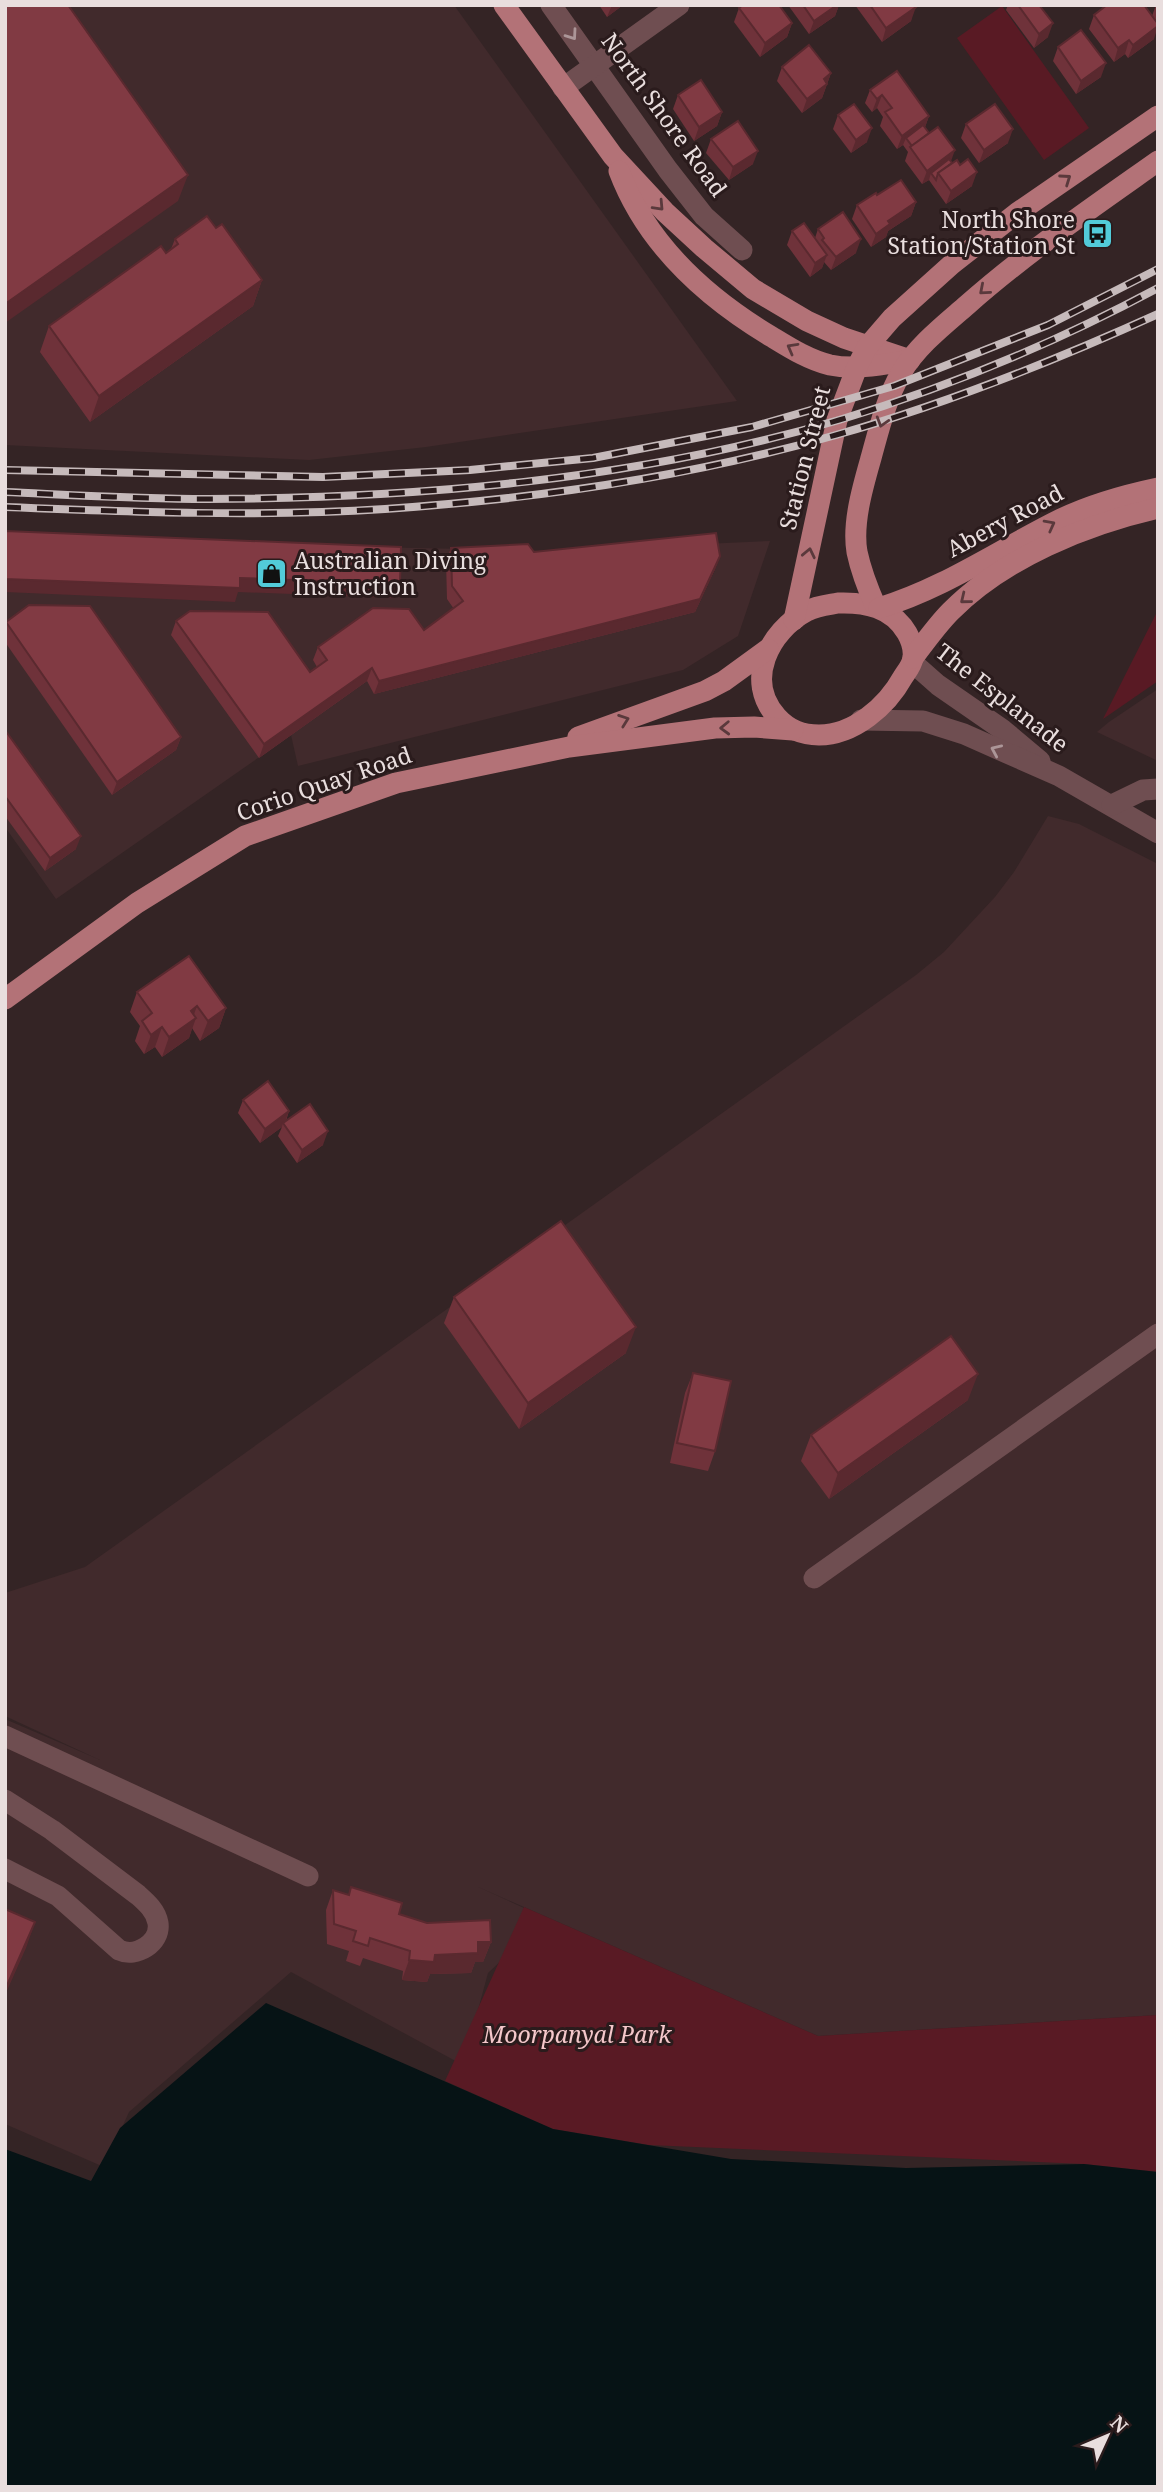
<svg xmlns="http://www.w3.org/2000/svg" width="1163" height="2492" font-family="'Noto Serif',serif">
	<rect width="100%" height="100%" fill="#342425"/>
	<g fill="#412a2c">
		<path d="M5 5H454L737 401 426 447 309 460 5 445Z"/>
		<path d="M5 539 551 551 770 541 738 636 683 670 298 766 291 735 56 899 5 827Z"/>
		<path d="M1158 689V761L1097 732 1109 722Z"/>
		<path d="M1048 816 1079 824 1158 864V2015L818 2036 476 1886 546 1918 488 1973 463 2065 291 1972 129 2112 104 2167 5 2124V1719L100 1760 5 1716V1593L85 1567 916 975 944 952 995 897 1014 872Z"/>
	</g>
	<g fill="#591a24">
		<path d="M1002 6 1089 128 1044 160 957 38Z"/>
		<path d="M1158 610V681L1103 719Z"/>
		<path d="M524 1907 818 2036 1158 2015V2172L1084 2164 649 2145 553 2129 445 2081Z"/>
	</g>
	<path fill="#061315" d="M266 2003 553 2129 731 2159 906 2168 1084 2164 1158 2172V2487H5V2149L91 2181 120 2128Z"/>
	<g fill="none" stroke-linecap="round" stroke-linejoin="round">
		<g stroke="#6f4e51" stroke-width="21">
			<path d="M551 5 668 170 704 216 742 250"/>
			<path d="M563 88 679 5"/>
			<path d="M912 662 938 685 1003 730 1040 761"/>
			<path d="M861 720 923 721 964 734 1059 776 1158 833"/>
			<path d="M1112 805 1143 790 1158 789"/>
			<path d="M814 1578 1158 1334"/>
			<path d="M5 1736 308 1876"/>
			<path d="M5 1800 52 1830 138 1895C147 1903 156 1911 158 1923 161 1943 136 1958 119 1950L58 1896 5 1869"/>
		</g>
		<g stroke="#b37277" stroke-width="21">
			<path d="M504 5 613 156 665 212 704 248 753 289 807 321 844 338 910 360"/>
			<path d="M619 171C647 245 705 297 772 337 790 348 809 360 830 365 854 370 880 365 904 361"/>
			<path d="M838 603C865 602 892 607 907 633 911 640 914 650 913 658 912 665 907 671 903 677 887 706 854 735 819 735 802 735 789 730 777 717 744 681 769 631 807 611 816 606 827 605 838 603Z"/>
			<path d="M876 607C868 589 861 571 857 552 852 523 863 486 871 458 879 429 886 399 901 373 917 346 944 325 967 305 1027 252 1093 207 1158 161"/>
			<path d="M879 608C945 588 1000 549 1061 519 1092 504 1125 495 1158 488"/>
			<path d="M794 620 837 420 857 367 867 347 892 318 952 264 1017 213 1158 116"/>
			<path d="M913 658C925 642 937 625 951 611 1005 557 1085 525 1158 508"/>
			<path d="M578 737 705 691 724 681 768 649"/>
			<path d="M5 999 137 903 245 836 396 783 569 747 715 728 754 727 793 730"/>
		</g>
		<defs>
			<g id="rail">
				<path d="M5 470 323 477 470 470 593 458 752 427 894 386 1048 325 1158 269"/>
				<path d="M5 492C73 495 140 499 208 499 419 498 635 480 839 420 949 387 1057 342 1158 288"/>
				<path d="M5 507C132 512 259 517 385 509 536 499 690 477 836 435 946 404 1054 361 1158 314"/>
			</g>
		</defs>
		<use href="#rail" stroke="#c6babb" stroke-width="8"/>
		<use href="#rail" stroke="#2a1b1c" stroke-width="5" stroke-dasharray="16" stroke-linecap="butt"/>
	</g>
	<g fill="#6f323a">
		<path d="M599 5H623L607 17Z"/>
		<path d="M788 5H839L835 16 809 34Z"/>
		<path d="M855 5H914L911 21 882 42Z"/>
		<path d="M1008 5H1039L1048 37 1034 48 1006 10Z"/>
		<path d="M1156 5H1158V23L1152 16Z"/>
		<path d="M739 8 792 23 787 37 760 57 734 22Z"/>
		<path d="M1094 15 1154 39 1128 58 1125 54 1114 62 1089 29Z"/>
		<path d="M1058 47 1101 77 1076 94 1053 61Z"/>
		<path d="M782 67 831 73 822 98 802 113 777 81Z"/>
		<path d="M870 90 929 116 925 127 951 162 972 186 946 204 929 180 922 184 905 161 908 152 903 145 897 149 880 126 883 117 877 108 872 112 865 103Z"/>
		<path d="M678 95 722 112 717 126 694 141 673 109Z"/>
		<path d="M838 115 867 142 851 153 833 129Z"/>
		<path d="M966 124 1008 143 979 163 961 138Z"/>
		<path d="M711 139 753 164 729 180 706 153Z"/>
		<path d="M877 195 916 202 911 216 888 231 886 237 871 247 852 219 857 205Z"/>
		<path d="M216 228 262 280 253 306 90 422 40 352 49 326 166 253 171 249 175 239Z"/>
		<path d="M818 229 856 253 831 270 824 262 822 268 810 277 787 245 792 231 815 238Z"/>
		<path d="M451 548 534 552 720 556 715 569 695 612 374 694 367 681 259 758 171 635 176 621 310 672 317 667 313 660 318 647 424 630 454 609 447 599 446 561Z"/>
		<path d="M6 622 181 737 176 750 112 795 5 642Z"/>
		<path d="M5 730 76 849 45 871 5 816Z"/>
		<path d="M137 992 226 1008 219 1028 200 1041 192 1028 189 1038 162 1057 155 1047 144 1054 135 1041 140 1026 130 1012Z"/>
		<path d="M243 1100 289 1111 286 1121 323 1145 297 1163 278 1136 282 1127 260 1143 238 1113Z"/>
		<path d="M454 1297 626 1353 519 1429 444 1323Z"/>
		<path d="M693 1373 715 1451 708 1471 670 1463 685 1393Z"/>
		<path d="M968 1400 829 1499 801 1461 811 1435Z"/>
		<path d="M333 1890 399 1914 491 1942 483 1962H475L471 1973 430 1974 427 1982 402 1980 403 1971 363 1958 360 1966 346 1961 349 1951 327 1944 326 1910Z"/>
	</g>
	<g fill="#5a292f">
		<path d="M612 5H623L607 17Z"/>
		<path d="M837 5H839L835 16 809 34 814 21Z"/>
		<path d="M916 7 911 21 882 42 886 28Z"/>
		<path d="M792 23 787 37 760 57 765 43Z"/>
		<path d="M1053 23 1048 37 1034 48 1039 34Z"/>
		<path d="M1158 26 1154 39 1128 58 1133 45Z"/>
		<path d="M1129 40 1125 54 1114 62 1118 48Z"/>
		<path d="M1106 63 1101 77 1076 94 1081 81Z"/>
		<path d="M831 73 822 98 802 113 807 99 824 79Z"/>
		<path d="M882 95 877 108 872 112 877 99Z"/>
		<path d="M722 112 717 126 694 141 699 127Z"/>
		<path d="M929 116 924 130 906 138 903 145 897 149 902 136Z"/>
		<path d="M872 128 867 142 851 153 856 140Z"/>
		<path d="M1013 129 1008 143 979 163 984 150Z"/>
		<path d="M955 150 950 164 931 173 929 180 922 184 927 171Z"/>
		<path d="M758 151 753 164 729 180 733 167Z"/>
		<path d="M977 172 972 186 946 204 951 191Z"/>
		<path d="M188 175 178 201 5 323V304Z"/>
		<path d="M916 202 911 216 888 231 886 237 871 247 876 234 888 221Z"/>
		<path d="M861 239 856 253 831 270 836 257Z"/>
		<path d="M827 255 822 268 810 277 815 263Z"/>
		<path d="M262 280 253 306 90 422 99 396Z"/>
		<path d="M720 556 715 569 695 612 374 694 379 681Z"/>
		<path d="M240 578 400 584 395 598 238 592 235 602 5 592V579Z"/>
		<path d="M372 668 367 681 259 758 264 744Z"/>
		<path d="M181 737 176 750 112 795 117 782Z"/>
		<path d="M81 836 76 849 45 871 50 858Z"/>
		<path d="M197 1006 192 1020 196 1018 189 1038 162 1057 169 1037 191 1011Z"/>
		<path d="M226 1008 219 1028 200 1041 208 1021Z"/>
		<path d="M162 1027 155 1047 144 1054 151 1035Z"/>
		<path d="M289 1111 284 1125 283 1123 282 1127 260 1143 265 1129Z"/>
		<path d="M328 1131 323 1145 297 1163 302 1150Z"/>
		<path d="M636 1327 626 1353 519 1429 528 1403Z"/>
		<path d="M978 1374 968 1400 829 1499 838 1473Z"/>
		<path d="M35 1922 26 1948 5 1995V1990Z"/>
		<path d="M478 1942H491L483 1962H475L471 1973 430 1974 427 1982 402 1980 409 1960 435 1955Z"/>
	</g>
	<g fill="#813a43" stroke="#5a292f" stroke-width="2">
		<path d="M5 5H68L188 175 5 304Z"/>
		<path d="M743 5H779L792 23 765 43 739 8Z"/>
		<path d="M803 5H837L814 21Z"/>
		<path d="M870 5H914L916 7 886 28Z"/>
		<path d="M1018 5H1039L1053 23 1039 34Z"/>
		<path d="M1107 5H1144L1158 24V26L1133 45 1129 40 1118 48 1094 15Z"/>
		<path d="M1081 30 1106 63 1081 81 1058 47Z"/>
		<path d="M809 45 831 73 824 79 827 84 807 99 782 67Z"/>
		<path d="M897 71 929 116 902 136 885 112 892 108 882 95 877 99 870 90Z"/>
		<path d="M701 80 722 112 699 127 678 95Z"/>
		<path d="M854 104 872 128 856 140 838 115Z"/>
		<path d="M995 104 1013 129 984 150 966 124Z"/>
		<path d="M738 121 758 151 733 167 711 139Z"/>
		<path d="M923 125 929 133 912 146 906 138Z"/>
		<path d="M938 127 955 150 927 171 910 147Z"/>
		<path d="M949 159 952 163 938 173 936 180 931 173Z"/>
		<path d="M968 159 977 172 951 191 938 173 957 160 960 165Z"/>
		<path d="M901 180 916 202 888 221 890 224 876 234 857 205 876 193 877 195Z"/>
		<path d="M843 212 861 239 836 257 822 240 824 238 818 229Z"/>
		<path d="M207 216 216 228 222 224 262 280 99 396 49 326 161 246 166 253 178 244 175 239Z"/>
		<path d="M804 223 827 255 815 263 792 231Z"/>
		<path d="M5 531 401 547 400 584 240 578V588L5 579Z"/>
		<path d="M716 533 720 556 700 599 379 681 372 668 264 744 176 621 190 611 268 612 310 672 327 660 318 647 373 608 409 609 424 630 463 601 452 586 451 548 528 544 534 552Z"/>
		<path d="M29 605 90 606 181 737 117 782 6 622Z"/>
		<path d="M5 730 81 836 50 858 5 796Z"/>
		<path d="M189 956 226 1008 208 1021 197 1006 191 1011 196 1018 169 1037 162 1027 151 1035 142 1021 152 1013 137 992Z"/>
		<path d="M268 1081 289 1111 265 1129 243 1100Z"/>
		<path d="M310 1104 328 1131 302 1150 283 1123Z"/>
		<path d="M561 1221 636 1327 528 1403 454 1297Z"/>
		<path d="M951 1336 978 1374 838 1473 811 1435Z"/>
		<path d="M693 1373 731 1381 715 1451 677 1443Z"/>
		<path d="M351 1887 402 1903 399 1914 427 1923 490 1920 491 1942H478V1953L435 1955 434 1962 409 1960 410 1951 370 1938 368 1946 353 1941 356 1931 334 1924 333 1890 349 1895Z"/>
		<path d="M5 1909 35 1922 5 1990Z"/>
	</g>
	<defs><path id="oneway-chevron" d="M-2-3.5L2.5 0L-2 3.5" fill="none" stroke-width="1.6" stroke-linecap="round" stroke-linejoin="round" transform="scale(1.75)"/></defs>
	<g stroke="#ac9698">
		<use href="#oneway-chevron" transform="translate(572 35) rotate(55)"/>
		<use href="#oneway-chevron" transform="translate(996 750) rotate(-156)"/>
	</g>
	<g stroke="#5a393c">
		<use href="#oneway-chevron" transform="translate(1066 179) rotate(-35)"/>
		<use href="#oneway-chevron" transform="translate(659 206) rotate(47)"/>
		<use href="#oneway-chevron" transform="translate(984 290) rotate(139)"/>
		<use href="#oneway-chevron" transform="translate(792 348) rotate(-151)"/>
		<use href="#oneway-chevron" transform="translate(882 422) rotate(107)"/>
		<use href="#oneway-chevron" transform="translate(1050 525) rotate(-28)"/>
		<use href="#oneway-chevron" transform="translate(809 553) rotate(-78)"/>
		<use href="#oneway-chevron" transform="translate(965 599) rotate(141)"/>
		<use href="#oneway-chevron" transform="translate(624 720) rotate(-20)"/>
		<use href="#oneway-chevron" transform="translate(725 728) rotate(178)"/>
	</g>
	<defs>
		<symbol id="bus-square" viewBox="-11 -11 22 22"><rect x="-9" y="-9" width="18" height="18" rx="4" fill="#52cbd9" stroke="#2a1b1c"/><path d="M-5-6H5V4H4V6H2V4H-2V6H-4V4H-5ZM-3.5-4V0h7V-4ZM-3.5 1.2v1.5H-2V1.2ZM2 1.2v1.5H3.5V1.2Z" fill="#111"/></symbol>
		<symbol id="shop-square" viewBox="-11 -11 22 22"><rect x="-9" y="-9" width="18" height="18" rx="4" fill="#52cbd9" stroke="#2a1b1c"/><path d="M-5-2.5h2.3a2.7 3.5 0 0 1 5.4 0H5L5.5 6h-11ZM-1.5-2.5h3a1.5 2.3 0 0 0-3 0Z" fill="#111"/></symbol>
	</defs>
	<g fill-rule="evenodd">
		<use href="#bus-square" x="1080" y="216" width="35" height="35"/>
		<use href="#shop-square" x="254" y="556" width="35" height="35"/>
	</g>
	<g text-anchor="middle" stroke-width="6" stroke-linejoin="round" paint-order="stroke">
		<g font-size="23" fill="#e9dede" stroke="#2a1b1c">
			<text transform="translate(664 115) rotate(54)" y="8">North Shore Road</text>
			<text transform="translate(805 458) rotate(-76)" y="8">Station Street</text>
			<text transform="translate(1005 521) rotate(-28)" y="8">Abery Road</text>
			<text transform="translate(1002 698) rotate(38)" y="8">The Esplanade</text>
			<text transform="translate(324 784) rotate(-19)" y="8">Corio Quay Road</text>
		</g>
		<g font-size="23" fill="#e9dede" stroke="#2a1b1c" text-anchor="end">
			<text x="1075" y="228">North Shore<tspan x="1075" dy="26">Station/Station St</tspan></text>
			<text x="294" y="569" text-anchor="start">Australian Diving<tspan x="294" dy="26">Instruction</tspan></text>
		</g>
		<g font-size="23" font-style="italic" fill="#f4c7ca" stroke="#2a1b1c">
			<text x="577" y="2043">Moorpanyal Park</text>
		</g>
	</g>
	<rect width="1163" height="2492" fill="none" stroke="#e9dede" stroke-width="14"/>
	<g transform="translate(1107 2436) rotate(46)" stroke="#2a1b1c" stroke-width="5" paint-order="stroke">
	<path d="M0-5L12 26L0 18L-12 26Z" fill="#e9dede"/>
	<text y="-10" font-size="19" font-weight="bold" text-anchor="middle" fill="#e9dede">N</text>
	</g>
</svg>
